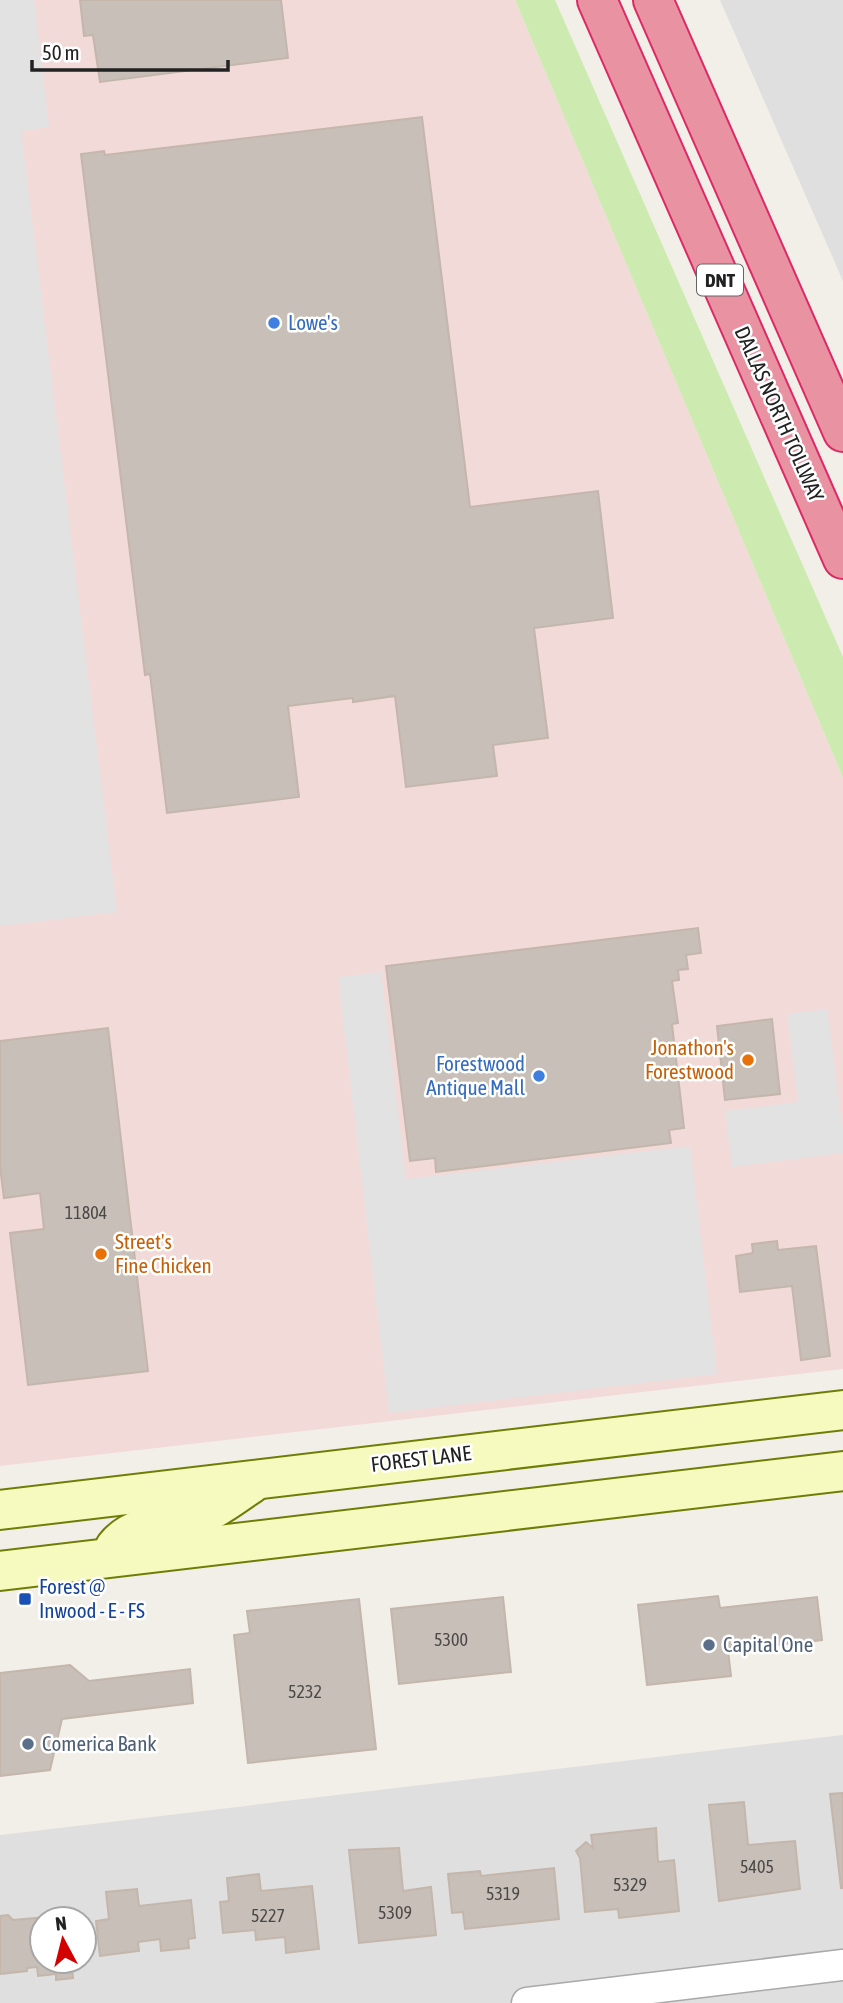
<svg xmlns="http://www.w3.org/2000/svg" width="843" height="2003" font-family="'Asap Condensed',sans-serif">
	<rect width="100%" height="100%" fill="#f2efe9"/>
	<g fill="#e0dfdf" fill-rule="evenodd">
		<path d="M720 0H843V281Z"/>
		<path d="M843 1735V2003H0V1835ZM42 1919H84V1961H42Z"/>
	</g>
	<path fill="#f2dad9" d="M0 0H515L843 778V1369L0 1466Z"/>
	<path fill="#cdebb0" d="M515 0H555L843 657V778Z"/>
	<g fill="#e2e2e2">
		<path d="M0 0H34L49 127 21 131 117 912 0 926Z"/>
		<path d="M381 972 406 1179 690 1146 717 1374 389 1413 338 977Z"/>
		<path d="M827 1009 843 1131V1153L732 1167 725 1111 798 1102 787 1014Z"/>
	</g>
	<g fill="#c7bfb8" stroke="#c4b6ab" stroke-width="2">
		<path d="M80 0H281L288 58 100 82 93 35 84 36Z"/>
		<path d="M422 117 470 507 598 491 613 618 534 628 548 738 493 745 497 776 406 787 395 696 353 702V698L288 706 299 797 167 813 150 674 145 675 81 154 104 151 105 155Z"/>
		<path d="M698 928 701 953 686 955 688 969 678 970 679 980 672 981 678 1023 672 1024 684 1128 669 1130 671 1143 436 1172 435 1158 410 1161 386 966Z"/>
		<path d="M772 1019 780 1094 725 1100 717 1026Z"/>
		<path d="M108 1028 148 1371 28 1385 10 1233 44 1229 40 1193 4 1198 0 1167V1041Z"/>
		<path d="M777 1241 778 1250 816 1246 830 1356 801 1360 792 1286 740 1292 736 1256 753 1253 752 1244Z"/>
		<path d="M718 1596 720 1608 817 1597 822 1640 728 1650 731 1676 647 1685 638 1605Z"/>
		<path d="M503 1597 511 1672 399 1684 391 1609Z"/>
		<path d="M359 1599 376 1749 248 1763 234 1635 250 1633 247 1611Z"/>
		<path d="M70 1665 89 1681 190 1669 193 1703 62 1719 50 1770 0 1776V1673Z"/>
		<path d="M843 1793V1888H841L830 1794Z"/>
		<path d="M744 1802 748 1845 795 1841 800 1889 719 1901 709 1805Z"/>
		<path d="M656 1828 658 1862 674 1860 679 1911 619 1918 618 1909 585 1912 580 1858 576 1851 586 1842 593 1848 591 1835Z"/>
		<path d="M399 1848 403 1891 431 1887 436 1935 359 1943 349 1850Z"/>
		<path d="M554 1868 559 1919 465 1929 463 1912 452 1913 448 1874 480 1871 481 1876Z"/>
		<path d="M259 1874 261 1891 312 1886 319 1949 286 1953 285 1937 256 1940 255 1930 223 1933 220 1902 229 1901 227 1878Z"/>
		<path d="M137 1889 139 1906 191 1900 195 1938 188 1939 189 1948 161 1951 160 1939 138 1942 139 1951 100 1956 96 1921 109 1919 106 1892Z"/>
		<path d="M8 1915 13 1920 67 1915V1919H42V1961H71L73 1978 56 1980V1974L38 1976 37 1967 27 1968V1971L0 1974V1916Z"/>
	</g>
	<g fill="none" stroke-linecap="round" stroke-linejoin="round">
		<defs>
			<path id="street" d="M527 2003 843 1965"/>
			<g id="secondary">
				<path d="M0 1510 843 1410"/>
				<path d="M115 1547C135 1521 177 1524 205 1513 221 1506 237 1493 251 1484"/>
				<path d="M0 1571 843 1471"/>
			</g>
			<g id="highway">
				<path d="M597 0 843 559"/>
				<path d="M653 0 843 432"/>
			</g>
		</defs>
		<use href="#street" stroke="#a9a9a9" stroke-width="33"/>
		<use href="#secondary" stroke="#707d05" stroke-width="42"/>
		<use href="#highway" stroke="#dc2a67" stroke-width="42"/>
		<use href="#street" stroke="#fff" stroke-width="30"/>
		<use href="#secondary" stroke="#f7fabf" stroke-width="38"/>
		<use href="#highway" stroke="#e892a2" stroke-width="38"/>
	</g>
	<g fill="#3f7fe0" stroke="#fff" stroke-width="2.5">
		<circle cx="274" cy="323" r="7"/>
		<circle cx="539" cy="1076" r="7"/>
	</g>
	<g fill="#e8710a" stroke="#fff" stroke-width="2.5">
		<circle cx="748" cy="1060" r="7"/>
		<circle cx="101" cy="1254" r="7"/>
	</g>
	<rect fill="#1a4fb4" stroke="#fff" stroke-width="2.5" x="18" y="1592" width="14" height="14" rx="3.5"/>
	<g fill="#5c6f8a" stroke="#fff" stroke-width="2.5">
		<circle cx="709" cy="1645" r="7"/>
		<circle cx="28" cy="1744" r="7"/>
	</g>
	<g text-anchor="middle" stroke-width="5" stroke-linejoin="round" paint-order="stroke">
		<g font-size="18" fill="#4b4948">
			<text x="86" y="1219">11804</text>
			<text x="451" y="1646">5300</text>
			<text x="305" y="1698">5232</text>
			<text x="757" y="1873">5405</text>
			<text x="630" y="1891">5329</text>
			<text x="503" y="1900">5319</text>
			<text x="395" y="1919">5309</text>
			<text x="268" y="1922">5227</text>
		</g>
		<rect fill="#fff" stroke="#646464" stroke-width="2" x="697" y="264.5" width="46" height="31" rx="5"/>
		<g font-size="19" font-weight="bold" fill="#222">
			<text x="720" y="287">DNT</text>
		</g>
		<g font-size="21" fill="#366cbe" stroke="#fff" text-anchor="start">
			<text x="288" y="330">Lowe's</text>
			<text x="525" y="1071" text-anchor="end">Forestwood<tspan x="525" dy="24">Antique Mall</tspan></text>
		</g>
		<g font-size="21" fill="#222" stroke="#fff">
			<text transform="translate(779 414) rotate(66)" y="7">DALLAS NORTH TOLLWAY</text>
			<text transform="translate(421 1459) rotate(-7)" y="7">FOREST LANE</text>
		</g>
		<g font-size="21" fill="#c56008" stroke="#fff" text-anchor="end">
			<text x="734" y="1055">Jonathon's<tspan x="734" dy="24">Forestwood</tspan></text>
			<text x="115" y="1249" text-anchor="start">Street's<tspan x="115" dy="24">Fine Chicken</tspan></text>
		</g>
		<g font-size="21" fill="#164399" stroke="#fff" text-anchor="start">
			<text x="39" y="1594">Forest @<tspan x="39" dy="24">Inwood - E - FS</tspan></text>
		</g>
		<g font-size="21" fill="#4e5e75" stroke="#fff" text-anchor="start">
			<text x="723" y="1652">Capital One</text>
			<text x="42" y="1751">Comerica Bank</text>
		</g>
	</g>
	<g transform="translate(63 1940) rotate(353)"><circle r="33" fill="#ffffff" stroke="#a7a7a7" stroke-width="2"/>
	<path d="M0-5L12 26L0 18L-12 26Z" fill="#d40000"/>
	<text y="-10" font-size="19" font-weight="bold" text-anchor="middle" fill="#222222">N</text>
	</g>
	<path d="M32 60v10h196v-10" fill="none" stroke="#222222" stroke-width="3.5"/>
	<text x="42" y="60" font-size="21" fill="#222222" stroke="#ffffff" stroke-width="5" paint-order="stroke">50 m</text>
</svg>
